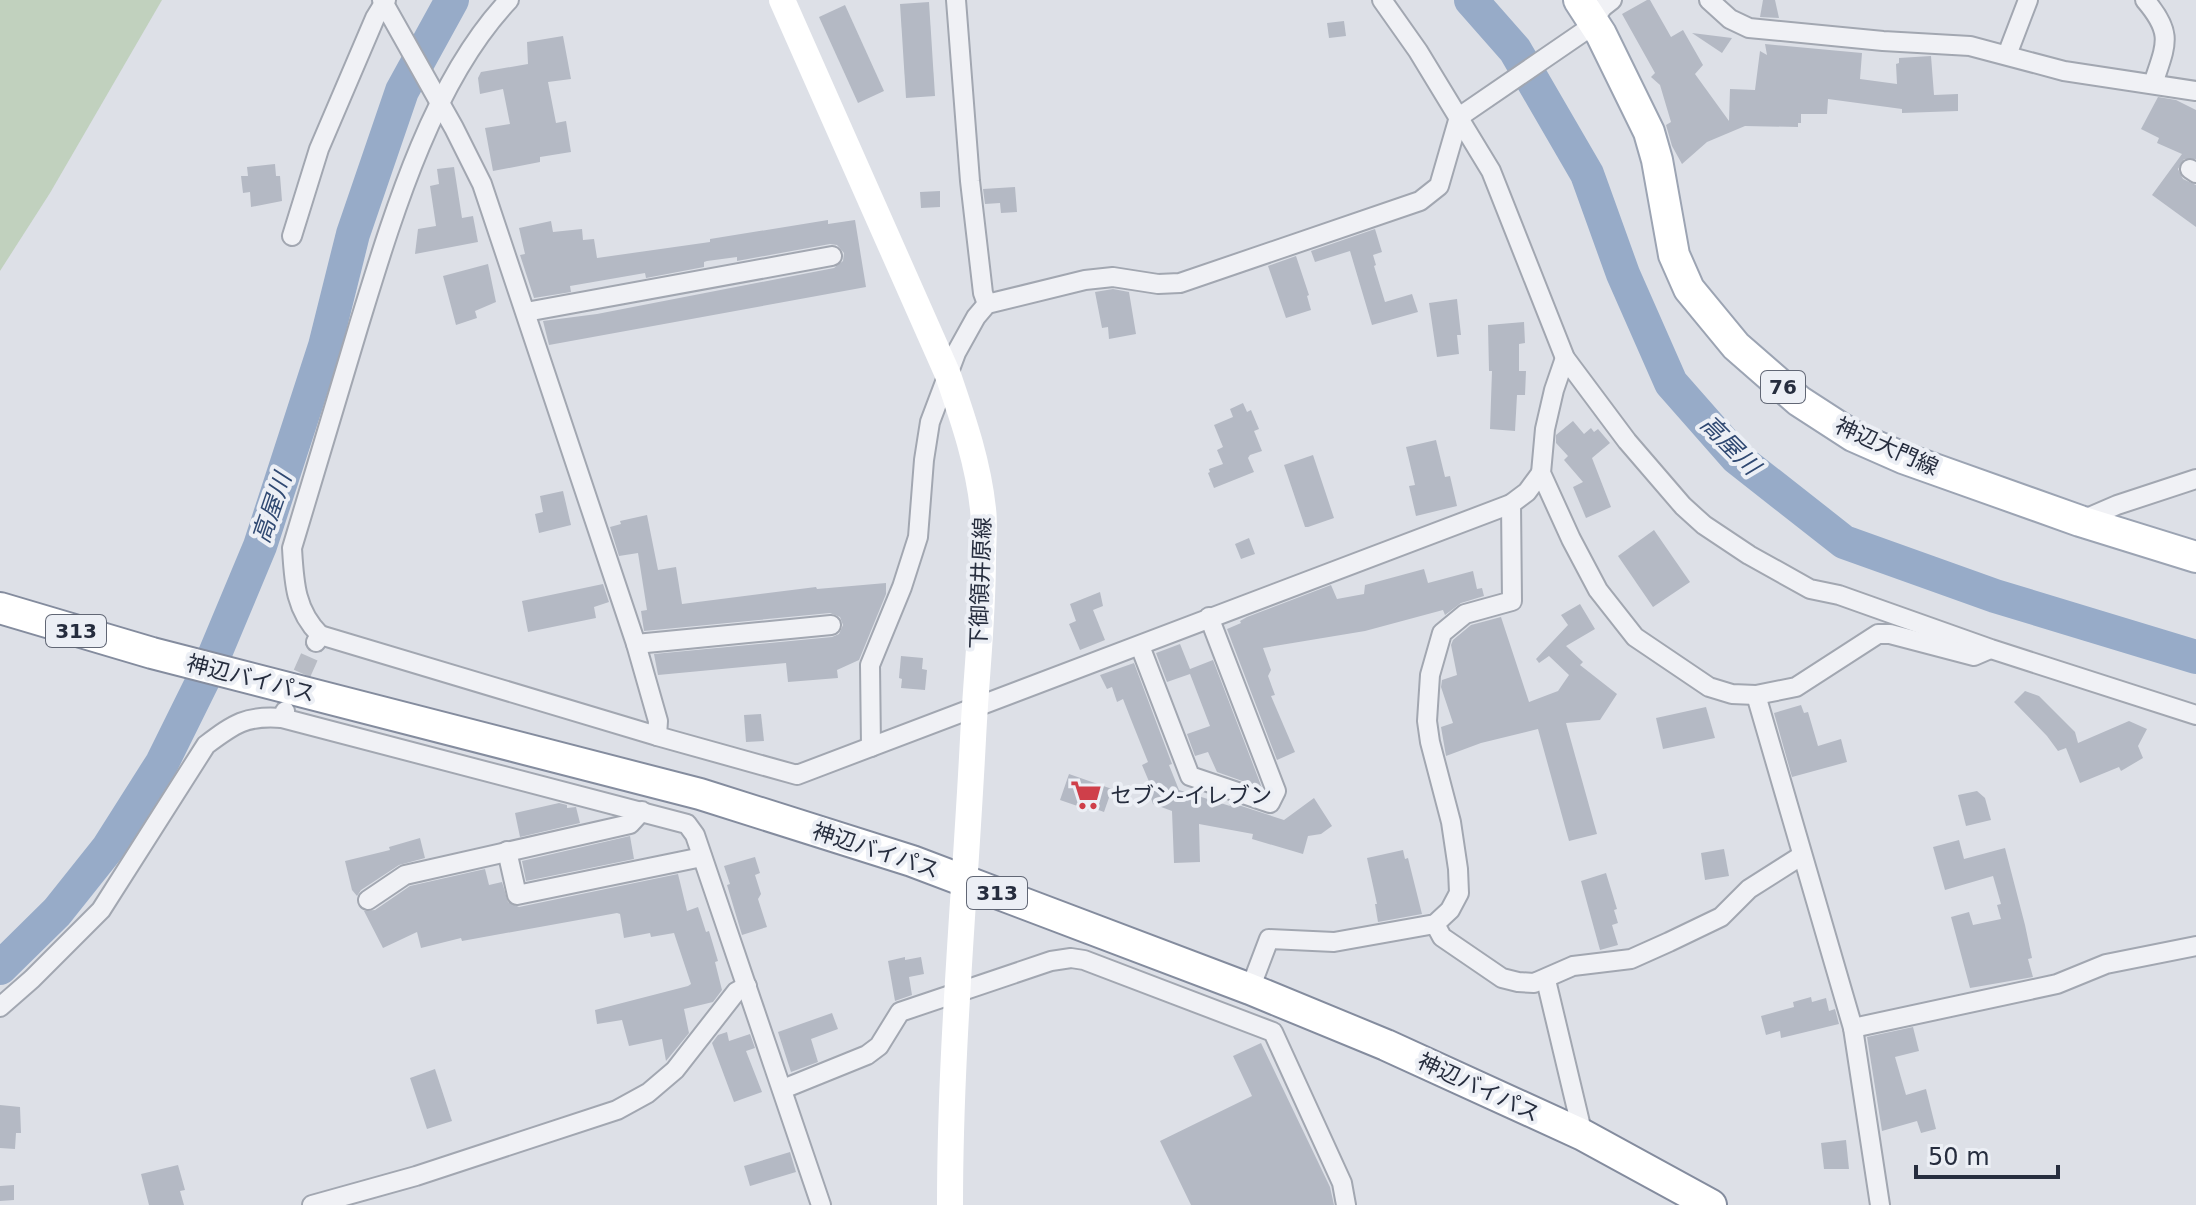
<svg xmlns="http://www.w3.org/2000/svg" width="2196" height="1205" font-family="'DejaVu Sans','Noto Sans JP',sans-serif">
	<rect width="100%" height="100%" fill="#dde0e7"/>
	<path fill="#c1d1be" d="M0 0H162L50 193 0 271Z"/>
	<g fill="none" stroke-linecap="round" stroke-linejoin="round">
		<g stroke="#97abc8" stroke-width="34">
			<path d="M1471 0 1515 50 1587 174 1623 274 1671 383 1737 458 1844 542 1995 596 2196 657"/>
			<path d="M0 968 57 912 108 848 162 763 209 668 260 546 325 346 353 234 402 91 452 0"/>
		</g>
	</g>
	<g fill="#b4b9c4">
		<path d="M1647 0H1650L1671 37 1683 30 1703 65 1695 74 1729 121 1730 89 1755 90 1760 51 1767 55 1765 44 1862 53 1860 79 1897 84 1896 64 1899 63V58L1931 56 1934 95 1958 94V111L1902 113V109L1828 99 1827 114H1801V123H1798V127L1745 126 1707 142 1682 164 1672 146 1666 125 1671 122 1660 85 1651 77 1655 73 1622 14Z"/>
		<path d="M1763 0H1775L1779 18 1760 17Z"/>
		<path d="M929 2 935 96 906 98 900 4Z"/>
		<path d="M845 5 884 91 858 103 819 17Z"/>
		<path d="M1344 21 1346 36 1329 38 1327 23Z"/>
		<path d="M1692 33 1732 38 1722 53Z"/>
		<path d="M563 36 571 79 548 82 556 123 566 121 571 152 540 157V162L493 171 485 128 510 124 503 89 480 94 478 78 481 72 528 64 527 42Z"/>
		<path d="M2158 97 2176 100 2196 110V159H2184L2178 169 2183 179 2196 185V227L2152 195 2182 154 2157 143 2159 138 2141 129Z"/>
		<path d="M275 164 276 176H280L282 201 251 207 250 192 243 193 241 176H248L247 167Z"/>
		<path d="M454 167 462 218 473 216 478 242 415 254 418 229 436 226 430 186 439 184 437 169Z"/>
		<path d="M1015 187 1017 212 1001 213 1000 203 985 204 983 189Z"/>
		<path d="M940 191V207L921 208 920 192Z"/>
		<path d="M828 220V224L855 220 866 287 549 345 543 321 597 314 834 268 843 261 844 253 837 245 830 244 737 261V257L707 261 704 262V267L646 278 645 273 570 286 571 292 534 298 520 255 525 254 519 228 551 221 553 232 582 229 583 240 594 239 597 258 710 242V239Z"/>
		<path d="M1375 229 1382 252 1373 255 1376 265 1374 266 1385 302 1412 294 1418 312 1372 325 1350 251 1315 262 1311 251Z"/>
		<path d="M1296 256 1309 295 1307 296 1311 310 1286 318 1268 266Z"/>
		<path d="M488 264 496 302 475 311 477 318 456 325 443 276Z"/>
		<path d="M1113 289 1129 292 1136 334 1109 339 1108 327 1102 328 1095 292Z"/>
		<path d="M1457 299 1461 335H1457L1459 354 1437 357 1429 303Z"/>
		<path d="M1524 322 1525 343 1519 344V371H1526L1525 395H1517L1515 431 1490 429 1492 371H1489L1488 325Z"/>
		<path d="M1243 403 1247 412 1251 410 1259 429 1254 431 1262 451 1250 455 1248 458 1254 472 1214 488 1208 473 1210 472 1209 469 1223 464 1217 450 1223 447 1214 425 1233 417 1230 409Z"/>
		<path d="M1573 421 1584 434 1591 428 1594 432 1598 429 1610 443 1592 458 1611 507 1586 518 1573 487 1583 482 1564 460 1568 456 1556 443V435Z"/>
		<path d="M1436 440 1445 477 1450 476 1457 506 1416 516 1409 486 1415 485 1406 447Z"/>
		<path d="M1313 455 1334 518 1308 527H1305L1284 465Z"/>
		<path d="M563 491 571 525 539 533 535 514 543 512 540 496Z"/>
		<path d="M647 515 658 570 676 567 682 604 816 587 817 589 886 583V594L859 660 837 670 838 678 788 682 786 663 658 675 654 654 832 637 839 634 843 625 840 617 830 613 644 631 641 611 647 610 638 553 619 556 610 527 621 524 620 521Z"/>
		<path d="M1654 530 1690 582 1653 607 1618 556Z"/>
		<path d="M1249 538 1255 554 1241 559 1235 544Z"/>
		<path d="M1424 569 1428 583 1473 571 1477 589 1482 588 1484 596 1461 603 1445 615 1443 610 1365 631 1263 648 1271 670 1268 676 1275 695 1271 696 1295 752 1277 760 1227 629 1241 623 1240 621 1247 617 1331 585 1337 599 1364 594 1365 585Z"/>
		<path d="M603 584 609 602 594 607 596 618 528 632 522 601Z"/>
		<path d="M1100 592 1103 606 1093 610 1105 640 1080 650 1069 624 1076 621 1070 604Z"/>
		<path d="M1580 604 1595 629 1566 646 1583 662 1580 665 1617 694 1600 720 1566 723 1597 834 1569 841 1538 729 1481 743 1446 756 1441 727 1453 723 1441 687 1442 680 1457 675 1451 645 1453 640 1471 625 1501 617 1529 702 1558 691 1569 675 1549 656 1539 663 1536 659 1568 625 1561 615Z"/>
		<path d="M1180 644 1190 669 1213 660 1262 788 1217 772 1208 752 1195 756 1187 734 1210 726 1190 674 1167 682 1156 653Z"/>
		<path d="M901 656 923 658 922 669 927 670 925 690 901 688 902 679 899 678Z"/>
		<path d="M1134 663 1172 764 1169 765 1179 790 1230 806 1229 802 1284 820 1314 798 1332 826 1321 834 1308 836 1303 854 1252 839 1253 834 1199 824 1200 862 1174 863 1172 811 1153 804 1149 792 1153 791 1142 765 1148 762 1130 717 1123 699 1117 702 1112 687 1107 689 1100 675Z"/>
		<path d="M2025 691 2039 696 2075 732 2078 743 2129 721 2147 729 2138 746 2143 758 2121 771 2119 767 2080 783 2066 748 2058 751 2047 736 2014 702Z"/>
		<path d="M1801 705 1804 713 1808 712 1818 746 1841 739 1847 762 1792 777 1774 713Z"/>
		<path d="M1706 707 1715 738 1663 749 1656 718Z"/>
		<path d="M761 714 764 741 746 742 744 715Z"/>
		<path d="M1069 774 1112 789 1104 812 1093 808 1092 811 1060 800Z"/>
		<path d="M1977 791 1985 798 1991 820 1966 826 1958 795Z"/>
		<path d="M559 803 567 805V808L576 807 580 823 520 837 515 813Z"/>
		<path d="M630 836 634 859 526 881 522 861Z"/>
		<path d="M420 838 425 858 399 865 361 890 357 896 352 890 345 861 390 850 389 847Z"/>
		<path d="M1959 840 1964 859 2005 848 2025 925 2032 958 2028 959 2033 977 1970 988 1951 917 1969 912 1973 925 2001 919 1997 905 2001 904 1993 876 1945 890 1933 847Z"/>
		<path d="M1724 849 1729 876 1705 880 1701 853Z"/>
		<path d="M1403 850 1405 859 1408 858 1422 914 1378 922 1375 904H1377L1367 858Z"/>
		<path d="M755 857 760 873 755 875 761 894 758 899 767 927 742 935 727 885 730 884 724 866Z"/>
		<path d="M485 869 489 885 502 882 508 902 519 907 678 874 687 911 698 907 706 932 709 931 718 961 715 962 722 990 713 1002 684 1009 689 1033 666 1061 662 1039 629 1046 622 1020 597 1024 595 1010 688 986 691 984 674 933 651 937 650 933 624 938 620 914 617 913 462 941 461 938 421 948 417 932 383 948 364 911 375 910 410 886Z"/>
		<path d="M1606 873 1617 909 1614 910 1618 923 1612 925 1618 945 1600 950 1581 881Z"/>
		<path d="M905 957V960L921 957 924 974 909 977 912 995 895 1001 888 961Z"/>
		<path d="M1811 997 1812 1002 1826 998 1829 1011 1835 1009 1839 1024 1781 1038 1780 1031 1766 1035 1761 1016 1794 1007 1793 1002Z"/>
		<path d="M832 1013 838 1029 811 1039 818 1062 791 1072 778 1032Z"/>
		<path d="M1913 1027 1919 1051 1895 1057 1906 1095 1926 1089 1936 1129 1921 1133 1917 1121 1882 1131 1867 1037Z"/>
		<path d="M727 1032 729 1041 750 1034 755 1048 746 1051 762 1092 734 1102 712 1043 718 1035Z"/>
		<path d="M1261 1043 1330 1187 1334 1205H1191L1160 1141 1252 1096 1233 1056Z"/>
		<path d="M435 1069 452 1121 427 1129 410 1078Z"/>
		<path d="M0 1105 20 1107 21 1133H16L15 1149 0 1148Z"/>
		<path d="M1846 1140 1849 1169H1824L1821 1143Z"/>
		<path d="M790 1152 796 1172 750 1186 744 1166Z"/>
		<path d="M178 1165 185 1190 180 1191 184 1205H149L141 1174Z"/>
		<path d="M14 1185V1200L0 1201V1186Z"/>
	</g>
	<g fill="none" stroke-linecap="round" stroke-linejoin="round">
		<path stroke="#b8bcc5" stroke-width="18" stroke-dasharray="18 9" stroke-linecap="butt" d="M291 698 316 642"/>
		<defs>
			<g id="minor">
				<path d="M382 0 454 128 482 184 636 644 658 721 657 736 797 775 1511 504 1527 492 1541 473"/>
				<path d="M956 0 970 181 983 293 987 304"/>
				<path d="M1382 0 1418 51 1491 171 1565 358 1627 441 1683 506 1704 525 1749 555 1810 589 1839 595 1991 649 2196 715"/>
				<path d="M1709 0 1730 19 1749 28 1883 41 1970 46 2064 71 2196 91"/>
				<path d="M2145 0C2174 34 2166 44 2153 84"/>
				<path d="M2007 55 2028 0"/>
				<path d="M2190 169 2196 173"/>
				<path d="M292 236 319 149 375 18 386 0"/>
				<path d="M526 312 832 256"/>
				<path d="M1565 358 1554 390 1545 429 1541 473 1571 539 1598 590 1635 637 1709 687 1732 694 1756 695 1796 687 1878 634H1890L1974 656 1988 650"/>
				<path d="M2080 521 2117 505 2196 479"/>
				<path d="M320 635 657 736"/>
				<path d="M316 642 320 635C295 610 294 582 292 548 314 475 336 401 358 328 391 221 431 82 509 0"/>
				<path d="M636 644 831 625"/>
				<path d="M1140 646 1190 776 1270 803 1276 791 1209 617"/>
				<path d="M1756 695 1853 1028 1880 1205"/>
				<path d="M282 718 687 824 695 835 821 1205"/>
				<path d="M871 747 870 665 902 587 918 537 924 460 930 422 956 353 976 317 987 304 1085 280 1113 277 1158 284 1180 283 1420 201 1439 186 1459 117 1586 30 1603 7 1612 0"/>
				<path d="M507 851 517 895 702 857"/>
				<path d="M368 900 405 875 630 824 642 811"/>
				<path d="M1435 924 1442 937 1502 978 1518 982 1534 983 1573 966 1631 959 1669 942 1721 917 1749 889 1801 856"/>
				<path d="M1546 980 1583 1135"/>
				<path d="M1250 989 1269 939 1334 942 1435 924 1450 910 1459 893 1458 869 1451 822 1430 742 1427 721 1430 675 1442 633 1465 614 1512 601 1511 504"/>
				<path d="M0 1007 32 979 101 910 206 745C234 724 246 715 282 718L285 711"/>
				<path d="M1853 1028 2057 984 2106 964 2196 946"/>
				<path d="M783 1089 867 1055 879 1046 900 1012 1051 961 1071 958 1084 960 1273 1032 1342 1183 1346 1205"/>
				<path d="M312 1205 416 1176 617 1110 648 1093 675 1070 736 992 747 986"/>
			</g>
			<path id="primary" d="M1579 0 1601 34 1649 132 1657 160 1674 255 1689 289 1736 346 1799 401 1853 436 1903 458 2080 521 2196 557"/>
			<path id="trunk" d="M0 608 152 653 700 794 912 861 1250 989 1386 1045 1583 1135 1711 1205"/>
		</defs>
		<use href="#minor" stroke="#a2a7b1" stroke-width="22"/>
		<use href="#primary" stroke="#9ca4b3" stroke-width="34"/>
		<use href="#trunk" stroke="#848c9e" stroke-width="34"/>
		<use href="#minor" stroke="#f0f1f5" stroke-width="18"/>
		<path stroke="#fff" stroke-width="26" d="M782 0 948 375C963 419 978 462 983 509 985 525 983 542 983 558 983 618 976 678 973 739 965 895 950 1049 950 1205"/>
		<use href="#primary" stroke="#fff" stroke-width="30"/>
		<use href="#trunk" stroke="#fff" stroke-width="30"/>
	</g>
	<defs>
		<symbol id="supermarket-bare" viewBox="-9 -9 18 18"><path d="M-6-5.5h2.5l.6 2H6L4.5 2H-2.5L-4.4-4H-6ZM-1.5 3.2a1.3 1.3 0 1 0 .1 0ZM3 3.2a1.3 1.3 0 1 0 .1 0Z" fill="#cf3f4a" stroke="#eceff5" stroke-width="2.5" paint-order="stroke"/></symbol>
	</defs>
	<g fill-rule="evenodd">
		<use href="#supermarket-bare" x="1064" y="773" width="44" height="44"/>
	</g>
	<g text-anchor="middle" stroke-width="8" stroke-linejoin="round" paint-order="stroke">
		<g fill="#eceff5" stroke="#616775" stroke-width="2">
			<rect x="1761" y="371" width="44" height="32" rx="6"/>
			<rect x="46" y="615" width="60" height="32" rx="6"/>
			<rect x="967" y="877" width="60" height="32" rx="6"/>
		</g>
		<g font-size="20" font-weight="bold" fill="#262d3e">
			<text x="1783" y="394">76</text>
			<text x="76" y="638">313</text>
			<text x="997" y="900">313</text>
		</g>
		<g font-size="22" fill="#262d3e" stroke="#eceff5">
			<text transform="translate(1887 446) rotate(24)" y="8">神辺大門線</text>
			<text transform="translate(980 583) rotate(-88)" y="8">下御領井原線</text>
			<text transform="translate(251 678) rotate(14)" y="8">神辺バイパス</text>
			<text transform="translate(876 850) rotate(18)" y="8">神辺バイパス</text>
			<text transform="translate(1479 1087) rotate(25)" y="8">神辺バイパス</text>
		</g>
		<g font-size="22" fill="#262d3e" stroke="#eceff5" text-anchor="start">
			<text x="1110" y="803">セブン-イレブン</text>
		</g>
		<g font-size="24" font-style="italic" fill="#304972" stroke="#eceff5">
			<text transform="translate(1730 445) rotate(45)" y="8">高屋川</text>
			<text transform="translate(272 508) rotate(-71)" y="8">高屋川</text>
		</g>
	</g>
	<path d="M1916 1165v12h142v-12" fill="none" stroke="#262d3e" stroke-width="4"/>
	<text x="1928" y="1165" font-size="24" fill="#262d3e" stroke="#eceff5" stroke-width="6" paint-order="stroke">50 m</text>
</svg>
